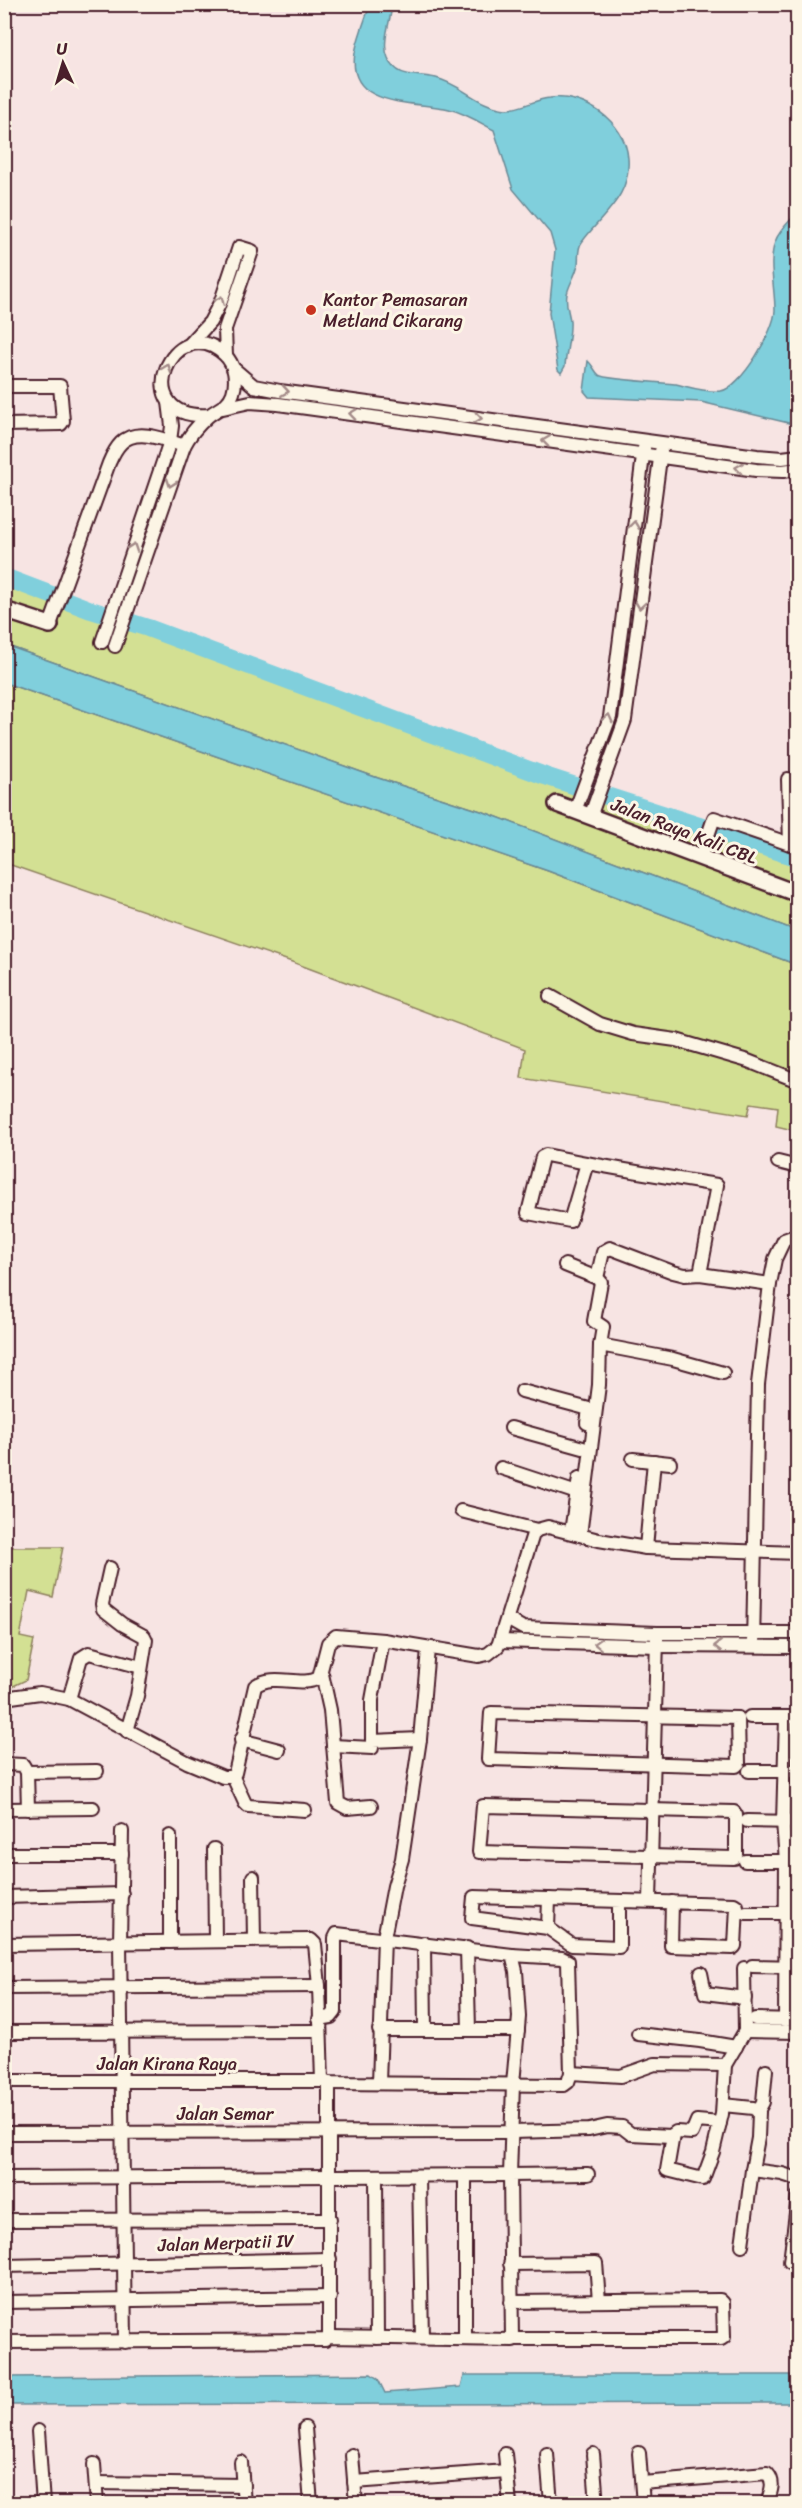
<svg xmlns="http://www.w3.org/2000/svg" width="802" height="2508" font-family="Sriracha,sans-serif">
	<rect width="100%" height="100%" fill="#f7e4e3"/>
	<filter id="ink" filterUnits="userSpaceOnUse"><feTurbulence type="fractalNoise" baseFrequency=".0167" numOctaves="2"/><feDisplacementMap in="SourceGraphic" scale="12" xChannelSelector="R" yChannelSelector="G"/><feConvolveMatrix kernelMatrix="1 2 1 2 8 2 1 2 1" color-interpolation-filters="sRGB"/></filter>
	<g filter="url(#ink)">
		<g fill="#d3e093" stroke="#8e805f" stroke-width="1.5">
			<path d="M4 580 797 865V931L484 812 378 778 5 645Z"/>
			<path d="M5 683 548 871 797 965V1131L776 1126 778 1107 751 1103 748 1115 521 1078 525 1049 292 962 5 863Z"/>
			<path d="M8 1547H63L53 1597 29 1591 20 1637 34 1640 26 1680 5 1690 4 1570Z"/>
		</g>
		<g fill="#80cfdc" stroke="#6a8995" stroke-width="1.5">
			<path d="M370 5H392C391 20 381 43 388 58 398 80 417 73 436 78 461 84 479 107 506 109 522 109 535 99 550 98 584 94 625 121 628 158 631 198 602 214 582 242 577 248 579 257 578 264 576 275 569 284 567 294 565 305 569 311 570 321 571 335 566 352 565 366L561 373 558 370 549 313 555 250 550 233 513 189 494 130C479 122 465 113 449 109 415 101 346 109 355 53 358 37 365 20 370 5Z"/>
			<path d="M797 213 795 306 798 310 797 375 792 390 797 391V425L701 402 589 397 584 391 588 361C593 365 594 371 599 375 602 379 665 383 676 384 689 387 708 393 721 391 741 388 775 330 775 310 775 289 768 262 775 242 779 230 790 221 797 213Z"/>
			<path d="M5 645 378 778 484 812 797 931V965L548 871 5 683Z"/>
			<path d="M371 2374 378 2379 385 2393 461 2387 464 2375H790L797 2378V2403L5 2405V2377Z"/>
		</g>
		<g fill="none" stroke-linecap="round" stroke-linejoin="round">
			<path stroke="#80cfdc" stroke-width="18" d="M4 577 91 610 148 628 545 776 798 858"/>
			<defs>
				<g id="minor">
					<path d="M188 346 210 322 221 301 239 247 252 251 225 329 226 356"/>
					<path d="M233 368 254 386 280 391 757 456 782 458 798 456"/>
					<path d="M4 386H60L63 421 61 424 4 425"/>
					<path d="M223 408 250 402 278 404 756 470 783 471 798 469"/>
					<path d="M50 625 109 463C112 456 116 448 121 443 137 427 166 440 184 446"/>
					<path d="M102 642 170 441 172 426 169 402"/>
					<path d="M115 646 184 446C190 434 197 426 207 417 216 409 228 407 233 393 237 380 235 365 225 355 173 307 125 421 209 415"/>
					<path d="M788 779 790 844 798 847"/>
					<path d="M575 811 610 717 644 448"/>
					<path d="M590 817 625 720 661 451"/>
					<path d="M700 858 714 818 790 844"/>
					<path d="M550 996 600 1024 633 1034 676 1040 748 1061 798 1081"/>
					<path d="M778 1162 798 1167"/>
					<path d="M587 1163 570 1221 528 1213 542 1157 546 1155C603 1167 660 1176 717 1185L700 1274"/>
					<path d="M565 1265 597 1278 603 1252 610 1248 673 1272 685 1275 700 1274 770 1284"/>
					<path d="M597 1278 601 1282 594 1321 603 1327 600 1345"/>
					<path d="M522 1391 589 1409 587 1423"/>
					<path d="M511 1428 583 1448"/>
					<path d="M633 1459 670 1463"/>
					<path d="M501 1468 577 1493"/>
					<path d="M461 1511 537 1530"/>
					<path d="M571 1532 579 1478"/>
					<path d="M580 1535 599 1385 600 1345 673 1359 723 1373"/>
					<path d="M646 1548 654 1461"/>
					<path d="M110 1568 102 1604 103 1609 122 1624 144 1636 146 1640 137 1696 127 1731"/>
					<path d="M507 1619 523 1628 657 1633H798"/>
					<path d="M501 1641 657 1646 798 1647"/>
					<path d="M753 1646 758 1384 770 1284 775 1259 784 1240 798 1235"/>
					<path d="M322 1674 330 1710 338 1803 347 1808 371 1806"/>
					<path d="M4 1698 40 1693 69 1699 187 1762 223 1777H231L235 1773 255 1686C275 1672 300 1688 319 1678L328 1643 336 1636 383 1640 479 1656 488 1654 498 1646 533 1534 537 1530 548 1527 599 1540 646 1548 798 1553"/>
					<path d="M69 1699 81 1658 89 1653 141 1667"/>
					<path d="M491 1713 738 1718 739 1763 736 1766 488 1759Z"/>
					<path d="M750 1717H798"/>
					<path d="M241 1740 279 1750"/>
					<path d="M372 1741V1700L383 1640"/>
					<path d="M333 1746 372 1748V1741L420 1739"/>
					<path d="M4 1764 23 1765 27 1772 28 1809"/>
					<path d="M749 1771H798"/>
					<path d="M27 1772 97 1771"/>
					<path d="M233 1777 245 1803 248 1806 305 1810"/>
					<path d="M483 1806 734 1812 736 1815V1855L734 1858 479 1852Z"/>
					<path d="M4 1809 93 1808"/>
					<path d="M747 1821 798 1822"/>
					<path d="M122 1831 120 1942 125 2342"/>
					<path d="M170 1836V1942"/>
					<path d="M214 1849 215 1941"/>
					<path d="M4 1854H122"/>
					<path d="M745 1861H798"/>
					<path d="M253 1877 254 1940"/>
					<path d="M4 1897 122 1894"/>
					<path d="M619 1901V1947L572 1945 548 1928 472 1918 474 1897 734 1904 737 1906 735 1946 733 1948 671 1946 672 1902"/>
					<path d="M650 1901 657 1639"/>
					<path d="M746 1913H798"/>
					<path d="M548 1928 549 1899"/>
					<path d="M424 1943 425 2030"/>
					<path d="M4 1944 311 1940 315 1944 319 1986 322 2081"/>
					<path d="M467 1948 469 2030"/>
					<path d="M752 1966 798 1967"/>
					<path d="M701 1973 705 1993 745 1998"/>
					<path d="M4 1988 319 1986"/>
					<path d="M755 2019 798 2020"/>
					<path d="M785 2020 786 1861 783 1822 786 1717"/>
					<path d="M379 2030H518"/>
					<path d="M745 2031 798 2032"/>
					<path d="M4 2032 320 2031"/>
					<path d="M638 2034 700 2041 736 2047"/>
					<path d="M571 2073 621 2076 655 2064 725 2065"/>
					<path d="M4 2081H322L329 2083 564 2085 568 2082 571 2073 568 1961 562 1958 512 1955"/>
					<path d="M329 2083V2337"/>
					<path d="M379 2083 384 1938 394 1886 402 1859 420 1739 428 1649"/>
					<path d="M723 2105 753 2108 759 2112 758 2138 752 2170 782 2174 798 2179"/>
					<path d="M758 2111 763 2102 766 2070"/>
					<path d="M4 2133 512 2132 589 2130 607 2126 622 2127 631 2134 671 2136 676 2132 692 2133 697 2121 720 2123"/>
					<path d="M673 2135 667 2170 703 2179 713 2152 722 2114 725 2065 745 2031 744 1968"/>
					<path d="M376 2176 377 2338"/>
					<path d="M419 2176 422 2338"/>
					<path d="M465 2176V2339"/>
					<path d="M4 2178 510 2175 513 2084 519 2017 516 1971 512 1955 337 1934 335 1938V2012L331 2017 319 2019"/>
					<path d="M4 2220 330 2219"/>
					<path d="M742 2245 752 2170"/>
					<path d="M790 2262 798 2196"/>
					<path d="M510 2264 596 2263 599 2301"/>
					<path d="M4 2266 330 2259"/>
					<path d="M4 2302 330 2297"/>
					<path d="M511 2302 720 2300 723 2303 724 2337 721 2339H512L510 2175 588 2174"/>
					<path d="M4 2342 325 2340 329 2337 513 2340"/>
					<path d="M305 2428 311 2504"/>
					<path d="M38 2431 43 2504"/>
					<path d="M639 2453 643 2504"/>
					<path d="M505 2454 510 2504"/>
					<path d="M547 2454 551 2504"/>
					<path d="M593 2454 597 2504"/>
					<path d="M352 2455 356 2504"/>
					<path d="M241 2462 244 2504"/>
					<path d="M94 2464 97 2504"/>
					<path d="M354 2482 507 2471"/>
					<path d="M96 2483 243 2485"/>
					<path d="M642 2483 767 2473C776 2483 770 2492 767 2504"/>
				</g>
				<g id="major">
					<path d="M4 610 50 625"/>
					<path d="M557 804 798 894"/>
				</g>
			</defs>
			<use href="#minor" stroke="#4a1f2b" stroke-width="16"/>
			<use href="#major" stroke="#4a1f2b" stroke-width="20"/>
			<use href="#minor" stroke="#fcf5e5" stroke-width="12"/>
			<use href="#major" stroke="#fcf5e5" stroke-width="15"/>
		</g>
		<defs><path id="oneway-chevron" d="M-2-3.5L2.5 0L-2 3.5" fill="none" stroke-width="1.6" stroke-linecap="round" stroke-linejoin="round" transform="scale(1.5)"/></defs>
		<g stroke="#a38a88">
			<use href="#oneway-chevron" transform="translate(220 300) rotate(-67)"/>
			<use href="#oneway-chevron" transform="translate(167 368) rotate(-69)"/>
			<use href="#oneway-chevron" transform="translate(285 391) rotate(9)"/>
			<use href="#oneway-chevron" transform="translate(353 414) rotate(-172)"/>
			<use href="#oneway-chevron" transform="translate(478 418) rotate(8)"/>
			<use href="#oneway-chevron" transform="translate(546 441) rotate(-172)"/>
			<use href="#oneway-chevron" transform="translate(739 468) rotate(-172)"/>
			<use href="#oneway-chevron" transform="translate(171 483) rotate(109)"/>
			<use href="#oneway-chevron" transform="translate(634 525) rotate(-83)"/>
			<use href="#oneway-chevron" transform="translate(133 547) rotate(-71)"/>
			<use href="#oneway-chevron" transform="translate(640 605) rotate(98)"/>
			<use href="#oneway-chevron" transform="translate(608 718) rotate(-76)"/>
			<use href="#oneway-chevron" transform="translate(598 1644) rotate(-178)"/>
			<use href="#oneway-chevron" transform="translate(718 1646) rotate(180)"/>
		</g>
	</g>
	<circle fill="#c8321e" stroke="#fcf5e5" stroke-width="2" cx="311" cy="310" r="6"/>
	<g text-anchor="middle" stroke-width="6" stroke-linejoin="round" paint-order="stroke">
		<g font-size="18" fill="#4a1f2b" stroke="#fcf5e5" text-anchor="start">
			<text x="323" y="306">Kantor Pemasaran<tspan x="323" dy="21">Metland Cikarang</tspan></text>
		</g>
		<g font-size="18" fill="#4a1f2b" stroke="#fcf5e5">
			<text transform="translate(684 831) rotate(21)" y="6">Jalan Raya Kali CBL</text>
			<text x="167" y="2070">Jalan Kirana Raya</text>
			<text x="225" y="2120">Jalan Semar</text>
			<text transform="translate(226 2243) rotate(-2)" y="6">Jalan Merpatii IV</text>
		</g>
	</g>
	<rect width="802" height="2508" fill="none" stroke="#fcf5e5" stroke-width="24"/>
	<rect x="12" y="12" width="778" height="2484" fill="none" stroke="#4a1f2b" stroke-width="2" filter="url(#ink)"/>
	<g transform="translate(63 63) rotate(356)" stroke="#fcf5e5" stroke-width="4.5" paint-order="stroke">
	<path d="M0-4.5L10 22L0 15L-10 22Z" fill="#4a1f2b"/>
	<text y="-9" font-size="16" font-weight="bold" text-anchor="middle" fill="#4a1f2b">U</text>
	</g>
</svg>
